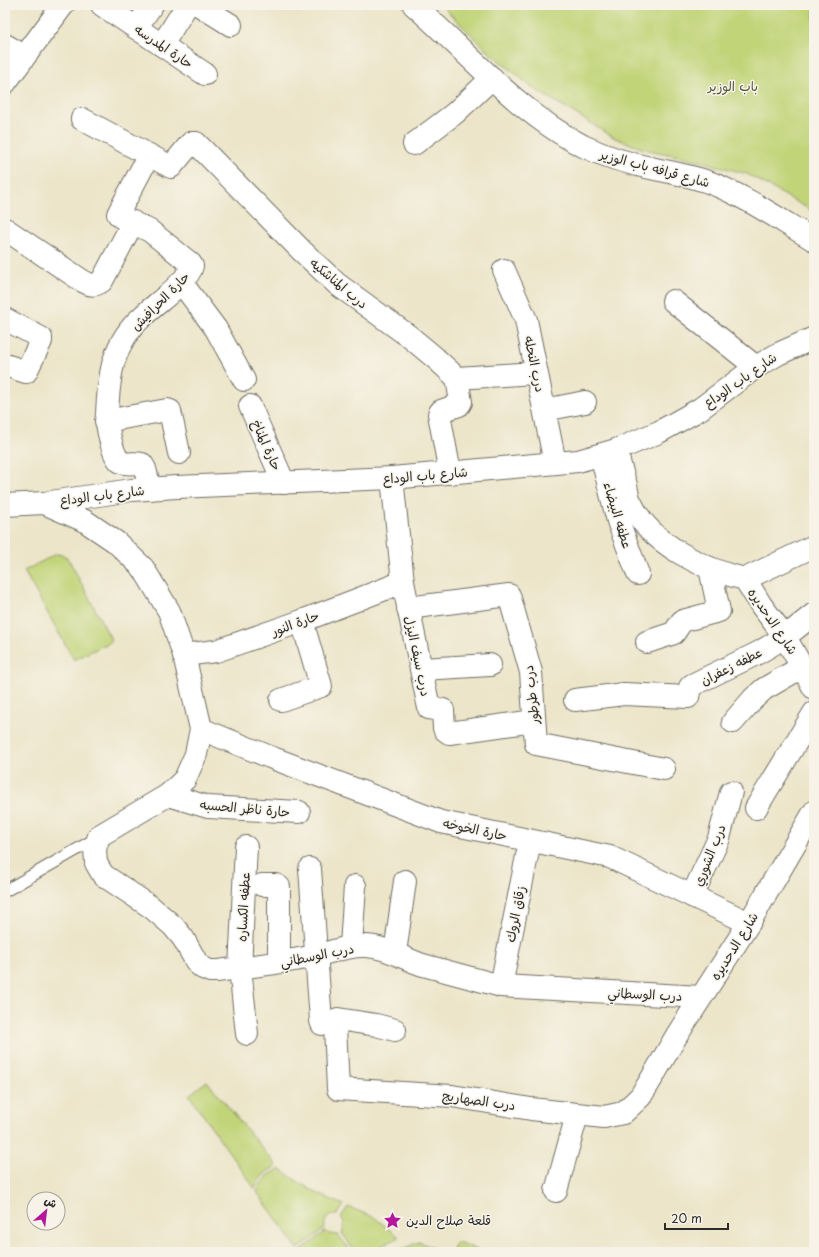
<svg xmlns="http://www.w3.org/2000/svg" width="819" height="1257" font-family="'Playpen Sans','Playpen Sans Arabic',sans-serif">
	<rect width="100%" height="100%" fill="#f7f3e8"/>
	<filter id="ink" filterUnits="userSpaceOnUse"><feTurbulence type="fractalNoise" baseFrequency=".025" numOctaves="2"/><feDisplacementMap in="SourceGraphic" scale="8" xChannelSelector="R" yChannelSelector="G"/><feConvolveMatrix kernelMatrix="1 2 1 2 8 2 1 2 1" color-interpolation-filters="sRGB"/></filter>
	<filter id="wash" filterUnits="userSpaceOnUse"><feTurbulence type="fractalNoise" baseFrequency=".012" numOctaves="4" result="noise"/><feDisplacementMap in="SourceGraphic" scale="16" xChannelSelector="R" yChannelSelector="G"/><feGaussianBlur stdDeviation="0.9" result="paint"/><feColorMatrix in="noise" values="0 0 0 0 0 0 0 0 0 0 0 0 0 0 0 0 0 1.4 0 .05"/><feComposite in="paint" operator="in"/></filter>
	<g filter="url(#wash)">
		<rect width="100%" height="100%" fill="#ece5c9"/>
		<g fill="#c1d478" stroke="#768052">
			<path d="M441 5H814V212L747 174 697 160 644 149 615 138 533 88 491 54Z"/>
			<path d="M56 554 63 555 68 558 112 641 74 660 24 571Z"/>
			<path d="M207 1081 277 1166C266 1171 259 1178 255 1189L189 1095Z"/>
			<path d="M280 1169C300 1184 320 1196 344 1205L337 1215C328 1214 323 1220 325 1229L298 1249 257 1192C262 1179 268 1174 280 1169Z"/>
			<path d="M348 1207 374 1217 399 1237 370 1252H355L342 1233C345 1227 345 1222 341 1217Z"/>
			<path d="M326 1231 329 1234 338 1235 352 1252H301V1251Z"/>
			<path d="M456 1241 483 1252H452Z"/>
			<path d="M419 1242 444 1252H395Z"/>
		</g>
	</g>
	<g filter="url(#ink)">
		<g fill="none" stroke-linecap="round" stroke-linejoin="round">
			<defs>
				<path id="lane" d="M5 891 97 838"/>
				<g id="street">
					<path d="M102 5 205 74"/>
					<path d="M199 5 231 25"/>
					<path d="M414 5C467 52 520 114 583 146 606 157 630 164 655 169 674 173 693 176 711 183 747 197 780 220 814 240"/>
					<path d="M136 28 152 5"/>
					<path d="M5 45 24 56"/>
					<path d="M162 45 187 5"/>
					<path d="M5 83 63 5"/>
					<path d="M82 119 171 167 191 143H196L302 251 337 284 410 337 434 357 457 378 461 402 459 405 441 411 439 414 450 473"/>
					<path d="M414 144 455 113 492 78"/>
					<path d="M149 155 118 214 121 217 150 231 190 263 192 266C189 281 154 305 143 316 112 343 109 375 107 413 106 423 112 457 121 462 128 465 135 462 142 464L145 469 150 489"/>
					<path d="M5 229 81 280C90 285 93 287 102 281L133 222"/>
					<path d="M504 270 526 320 555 463"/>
					<path d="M181 282 216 329 244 380"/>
					<path d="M673 301 756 367"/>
					<path d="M5 319 41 338V341L26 372 5 365"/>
					<path d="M457 378 536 373"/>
					<path d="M250 406 284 483"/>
					<path d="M545 410 585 402"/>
					<path d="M106 421 167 410 170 411 179 453"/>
					<path d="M616 450C619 462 622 474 626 485 627 491 628 498 631 503 649 543 704 570 745 579L761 605 785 637 814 688"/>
					<path d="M601 455 618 521 638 574"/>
					<path d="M392 478 403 582 429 708 443 710 444 728 445 730 449 733 534 721"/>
					<path d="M44 503 85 521 116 542 143 568 169 611 184 655 201 729 196 754 185 779 168 795 99 836 95 849 96 863 103 875 151 907 173 926 183 938 197 963 203 968 210 971H218C250 966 283 963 315 956 332 952 348 945 366 946 387 947 404 959 423 965L501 986 701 997"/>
					<path d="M745 579 814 546"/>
					<path d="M408 608 509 595 531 672 536 744 664 769"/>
					<path d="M647 642 674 633 682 621 719 611 710 568"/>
					<path d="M184 655 216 651 302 621 403 582"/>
					<path d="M422 669 490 665"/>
					<path d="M281 700 321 686 302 621"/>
					<path d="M575 700 624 694 688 697 690 687 692 685 758 653 785 637 814 614"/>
					<path d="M733 722 753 699 764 689 802 667"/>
					<path d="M201 729 270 757 441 822 610 857 749 923"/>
					<path d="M168 795 208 807 299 812"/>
					<path d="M756 808 814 713"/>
					<path d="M246 847 240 968 247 1034"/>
					<path d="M310 869 321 1021 322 1024 335 1026 338 1089 452 1096 531 1109 604 1117 623 1113 640 1097 649 1083 677 1035 749 923 814 812"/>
					<path d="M262 885H276L279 887V962"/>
					<path d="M692 896 719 838 731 792"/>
					<path d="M351 946 355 886"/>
					<path d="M395 953 405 881"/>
					<path d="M501 986 530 841"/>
					<path d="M335 1026 336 1020 338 1019 376 1025 395 1030"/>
					<path d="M556 1191 577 1115"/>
				</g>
				<path id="secondary" d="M5 505 44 503 132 490 176 487 392 478 578 461 616 450 659 432 700 409 756 367 778 354 814 338"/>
			</defs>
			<use href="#lane" stroke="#6f6c62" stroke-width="13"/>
			<use href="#street" stroke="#6f6c62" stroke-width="24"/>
			<use href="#secondary" stroke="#6f6c62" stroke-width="24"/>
			<use href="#lane" stroke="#fff" stroke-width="11"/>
			<use href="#street" stroke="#fff" stroke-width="22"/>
			<use href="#secondary" stroke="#fff" stroke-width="22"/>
		</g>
	</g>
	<defs>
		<symbol id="sight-bare" viewBox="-9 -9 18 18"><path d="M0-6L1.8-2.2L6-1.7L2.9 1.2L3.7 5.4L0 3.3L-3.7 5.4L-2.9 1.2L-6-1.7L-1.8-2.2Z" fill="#b5179e" stroke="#f7f3e8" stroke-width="2.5" paint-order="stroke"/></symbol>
	</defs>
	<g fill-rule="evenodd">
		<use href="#sight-bare" x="380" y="1208" width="25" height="25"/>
	</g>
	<g text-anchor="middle" stroke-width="3" stroke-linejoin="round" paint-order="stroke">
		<g font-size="13" fill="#2b2b2b" stroke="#f7f3e8">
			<text transform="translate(164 46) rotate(34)" y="5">حارة المدرسه</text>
			<text transform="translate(655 168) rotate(15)" y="5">شارع قرافه باب الوزير</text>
			<text transform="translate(339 283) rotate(40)" y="5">درب المناشكيه</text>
			<text transform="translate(160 301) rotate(-45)" y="5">حارة الحرافيش</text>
			<text transform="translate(535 364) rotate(78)" y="5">درب النحله</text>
			<text transform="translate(740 380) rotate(-35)" y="5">شارع باب الوداع</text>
			<text transform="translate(267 445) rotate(66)" y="5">حارة المناخ</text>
			<text transform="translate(425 475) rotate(-5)" y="5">شارع باب الوداع</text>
			<text transform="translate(102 495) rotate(-7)" y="5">شارع باب الوداع</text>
			<text transform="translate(618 515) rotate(73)" y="5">عطفه البيضاء</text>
			<text transform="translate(773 621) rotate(56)" y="5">شارع الدحديره</text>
			<text transform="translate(295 623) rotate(-20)" y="5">حارة النور</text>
			<text transform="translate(418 656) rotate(78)" y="5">درب سيف اليزل</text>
			<text transform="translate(731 666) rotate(-27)" y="5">عطفه زعفران</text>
			<text transform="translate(531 695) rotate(-96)" y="5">درب طرطور</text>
			<text transform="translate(245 808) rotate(5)" y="5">حارة ناظر الحسبه</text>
			<text transform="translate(475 829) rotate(12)" y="5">حارة الخوخه</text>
			<text transform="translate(709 855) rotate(-68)" y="5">درب الشوري</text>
			<text transform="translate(243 907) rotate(-87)" y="5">عطفه الكساره</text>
			<text transform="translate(515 914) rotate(-79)" y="5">زقاق الروك</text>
			<text transform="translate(734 946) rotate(-58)" y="5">شارع الدحديره</text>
			<text transform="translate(317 955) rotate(-11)" y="5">درب الوسطاني</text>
			<text transform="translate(645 994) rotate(3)" y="5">درب الوسطاني</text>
			<text transform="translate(479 1100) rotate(8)" y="5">درب الصهاريج</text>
		</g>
		<g font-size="13" fill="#50553e" stroke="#f7f3e8">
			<text x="733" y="91">باب الوزير</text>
		</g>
		<g font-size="13" fill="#2b2b2b" stroke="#f7f3e8" text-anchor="start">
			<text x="406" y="1225">قلعة صلاح الدين</text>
		</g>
	</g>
	<rect width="819" height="1257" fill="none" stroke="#f7f3e8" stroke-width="20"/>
	<g transform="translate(46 1211) rotate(28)"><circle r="19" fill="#f7f3e8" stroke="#a5a39c"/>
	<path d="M0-3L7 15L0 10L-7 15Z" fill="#b5179e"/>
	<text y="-6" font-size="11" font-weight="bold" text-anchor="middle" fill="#2b2b2b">ش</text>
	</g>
	<path d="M665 1223v6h63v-6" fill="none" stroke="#2b2b2b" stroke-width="2"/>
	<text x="671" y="1223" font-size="12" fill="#2b2b2b" stroke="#f7f3e8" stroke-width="3" paint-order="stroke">20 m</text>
</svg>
